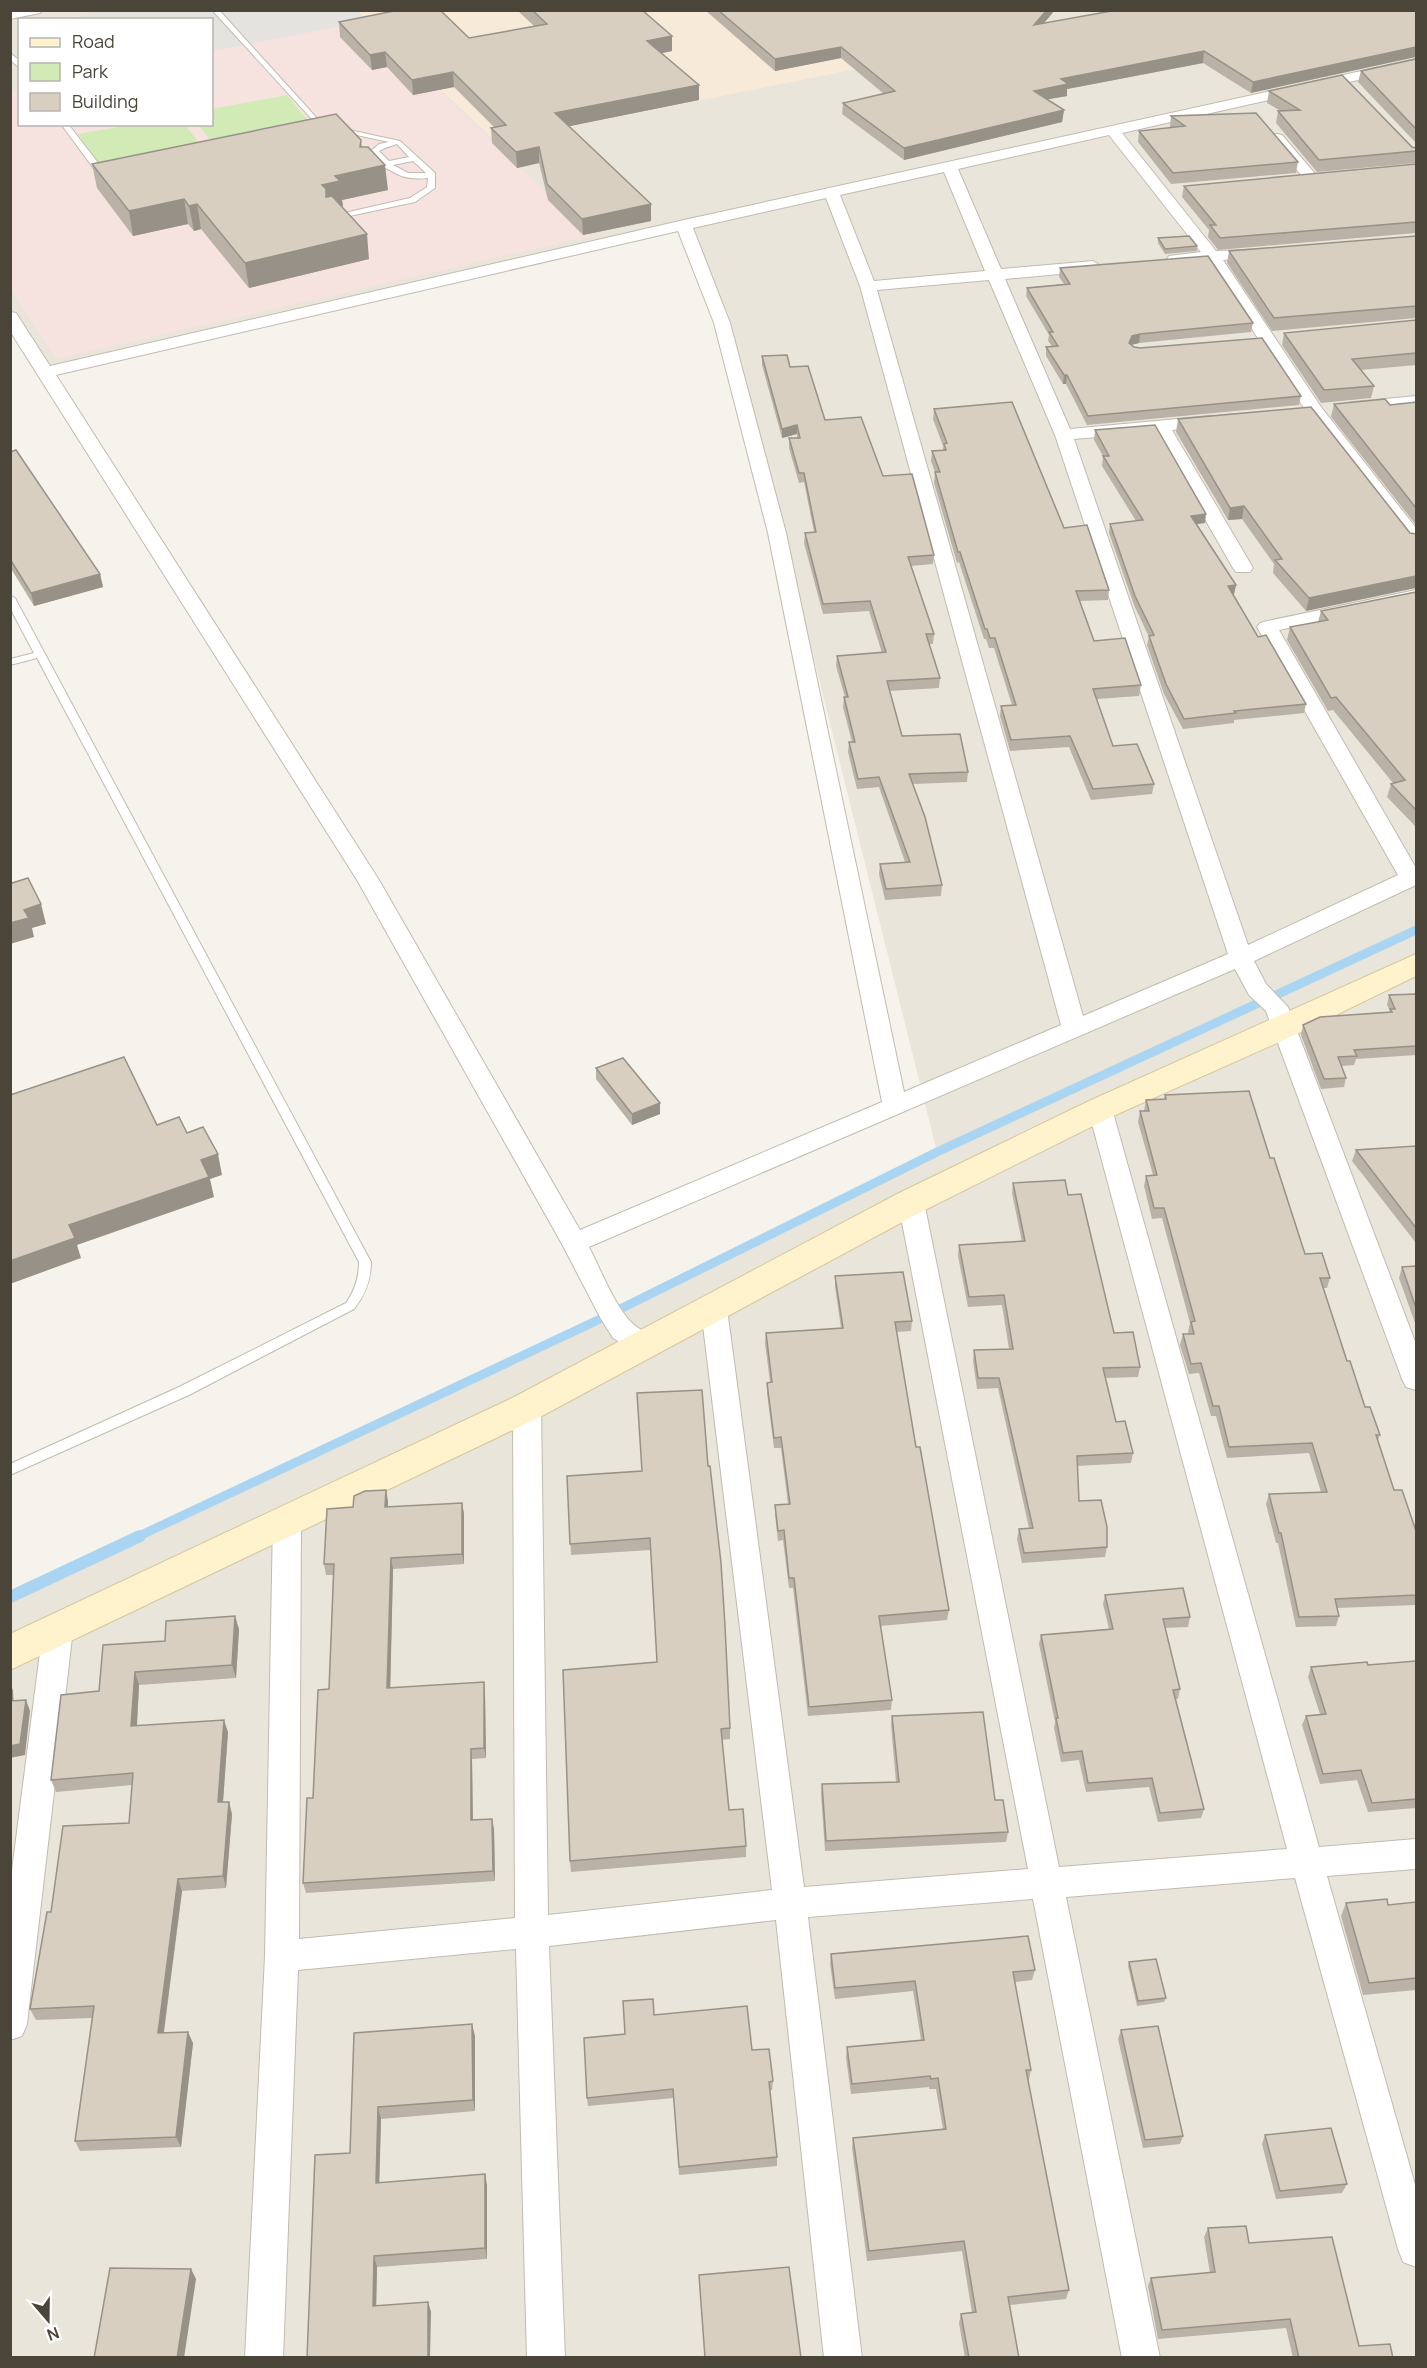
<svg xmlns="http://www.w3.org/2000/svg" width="1427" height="2368" font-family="Manrope,sans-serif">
	<rect width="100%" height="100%" fill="#f6f3ec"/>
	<path fill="#eae5da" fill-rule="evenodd" d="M27 10 1416 11V2357H11L10 1597 598 1320 937 1152 780 523 684 225 47 372 11 317V13ZM20 20H212V124H20Z"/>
	<path fill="#f7ead8" d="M357 11H902L954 49 496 142Z"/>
	<path fill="#f6e3e0" d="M110 11H357L591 236 56 359 11 289V91L19 89 20 124H212V20L62 19Z"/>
	<g fill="#d2eab5">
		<path d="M287 95 310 123 212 142 198 125 212 124V109Z"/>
		<path d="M130 125H185L200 144 98 163 78 134Z"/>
	</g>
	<path fill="#e5e3e0" d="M110 10H357L368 21 212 51V20H62Z"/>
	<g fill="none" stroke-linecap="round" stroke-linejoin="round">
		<path stroke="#a9d4f2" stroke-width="9" d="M137 1537 598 1320 937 1152 1416 930"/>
		<path stroke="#a9d4f2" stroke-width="12" d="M10 1597 140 1536"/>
		<defs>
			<g id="lane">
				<path d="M212 10H219L324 126V128H320Z"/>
				<path d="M10 53 20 61V68L10 60Z"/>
				<path d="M61 124H68L102 168H108V172L97 173Z"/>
				<path d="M340 128 400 141 435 173V188L415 202 331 220V216L410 198 427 187 428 178C418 179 407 179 397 174 389 170 387 167 378 167V163H382L371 151 379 144 389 142 338 131V129ZM397 144 409 157 389 161 379 151 385 148ZM413 161 426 173H408L393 165Z"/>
				<path d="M10 595 15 598 371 1262C371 1281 365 1295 354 1309L189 1395 10 1475V1464L179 1387 346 1303C355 1290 359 1278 359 1262L37 658 10 665V659L34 653 10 608Z"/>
			</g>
			<g id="street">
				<path d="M42 10 40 13 10 19V11Z"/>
				<path d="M1416 59V67L1122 133 1216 251 1270 249 1272 252 1264 257 1223 260 1321 407 1416 528V546L1409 544 1308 414 1207 261 1169 262 1167 259 1169 256 1201 252 1109 135 958 169 1001 269 1093 261 1101 266 1093 271 1005 279 1070 429 1210 416 1216 417 1219 421 1216 425 1172 430 1253 568 1250 572H1236L1233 568 1155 432 1074 439 1248 945 1398 875 1257 627 1260 623 1267 621 1416 590V602L1279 630 1416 868V885L1254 961 1266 984 1288 1007 1416 1344V1390L1406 1387 1402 1379 1266 1011 1249 995 1235 969 589 1247C601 1270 614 1305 632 1323 641 1332 652 1333 658 1344L654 1351 644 1355 634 1351 613 1338 601 1319 562 1244 357 880 10 331V312L16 313 50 366 684 220ZM944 172 985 271 874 281 840 195ZM826 198 860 286 1061 1025 904 1092 786 533 730 323 693 228ZM678 231 714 323 768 533 882 1102 580 1230 379 880 56 375ZM989 280 1055 435 1228 954 1083 1016 877 290Z"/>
				<path d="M1277 134 1282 135 1317 176 1320 179 1317 182H1307L1272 141 1270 138 1272 135Z"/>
				<path d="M1416 396V406L1354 412 1348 411 1345 407 1348 403 1354 402Z"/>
				<path d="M1100 1100 1109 1103 1112 1109 1319 1847 1416 1839V1869L1327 1876 1416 2188V2267L1403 2262 1398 2249 1295 1878 1066 1897 1160 2358H1122L1033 1899 808 1917 862 2358H824L776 1920 549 1946 565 2358H527L516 1949 298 1970 283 2358H245L265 1956 273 1520 277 1512 287 1508 297 1512 301 1520 299 1939 515 1918 513 1407 517 1399 527 1396 537 1399 541 1407 548 1915 772 1890 701 1309 705 1302 714 1299 723 1302 727 1309 804 1887 1028 1869 898 1202 902 1195 911 1193 920 1195 924 1202 1059 1867 1287 1849 1088 1109 1091 1103Z"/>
				<path d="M58 1616 69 1620 73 1629 27 2024 22 2036 10 2040V1886L43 1629 47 1620Z"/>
			</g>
			<path id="secondary" d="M1416 954V976L1295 1035 1111 1117 923 1211 540 1417 10 1670V1634L514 1397 899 1193 1089 1101Z"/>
		</defs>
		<use href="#lane" stroke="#c2bbae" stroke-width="2"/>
		<use href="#street" stroke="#c2bbae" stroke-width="2"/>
		<use href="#secondary" stroke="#d6c79b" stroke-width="2"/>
		<use href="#lane" fill="#fff" fill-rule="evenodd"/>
		<use href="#street" fill="#fff" fill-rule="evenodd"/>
		<use href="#secondary" fill="#fff3cd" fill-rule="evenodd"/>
	</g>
	<g fill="#bab2a6">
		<path d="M517 10H642L672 36V51L662 53 699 85V100L569 126 651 204V221L583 235 548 200 539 163 517 168 492 143 491 128 494 127 454 87 413 95 387 67 372 70 340 37 339 22 469 38 534 26Z"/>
		<path d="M705 10H1055L1044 23 1416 10 1251 93 1203 63 1067 89V96L1047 99 1064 110 1062 122 904 160 842 114 843 103 884 94 841 58 775 71Z"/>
		<path d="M1416 59V143L1358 82 1361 71Z"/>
		<path d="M1269 91 1412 147 1416 148V163L1317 172 1276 123 1278 111H1281L1267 103Z"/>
		<path d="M1171 116 1298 162 1296 173 1171 184 1138 142 1139 131 1171 128 1170 127Z"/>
		<path d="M362 147 388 190 342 200 343 206H341L369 259 249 288 201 229 194 231 188 224 133 236 97 188 92 164Z"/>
		<path d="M1416 164V233L1218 250 1208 237 1209 230 1182 197 1184 186Z"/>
		<path d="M1416 236V318L1272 331 1227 263 1229 251Z"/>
		<path d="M1158 238 1197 246V251L1165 254 1158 243Z"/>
		<path d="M1060 268 1253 323 1251 332 1139 343 1131 345 1134 347 1301 396 1299 405 1087 425 1066 384H1063L1046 356V347L1052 346 1048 341 1049 335 1026 296 1027 288 1064 284 1059 277Z"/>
		<path d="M1416 320V365L1361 370 1374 386 1371 398 1321 403 1282 345 1284 333Z"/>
		<path d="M762 356 790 367 825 420 883 476 934 555 933 564 911 566 934 634 933 644H929L940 678 939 688 889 691 902 736 968 772 967 782 912 784 942 885 941 896 885 900 879 874 880 864 905 862 879 787 857 789 848 752 849 742H852L843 707 844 697H845L836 666 837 656 882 653 869 611 823 614 804 543 805 533 814 532 804 482 799 483 789 448V438H797V434L782 438 762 365Z"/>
		<path d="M1416 402V525L1331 417 1334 404 1390 405Z"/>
		<path d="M934 409 1064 528 1109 590 1108 600 1080 601 1094 641 1141 685 1139 696 1097 699 1113 746 1154 784 1152 794 1091 800 1069 747 1010 751 1000 716 1001 706 1012 705 994 648H989L986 639H984L959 562 957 563 934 483 935 472 931 461 932 451 943 450V446L933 419Z"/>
		<path d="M1178 419 1410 533 1306 611 1273 573 1274 564 1242 519 1228 520 1176 432Z"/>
		<path d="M1095 430 1205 523 1196 524 1236 585 1234 594H1232L1258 637 1306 704 1304 713 1234 720V723L1183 729 1164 694 1147 645 1149 637 1134 605 1109 533 1110 524 1136 521 1102 466 1103 456 1094 440Z"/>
		<path d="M10 452 100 574 103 587 34 606 10 567Z"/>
		<path d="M1416 592V827L1387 797 1391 784 1393 783 1333 710 1328 711 1287 640 1290 627 1318 622 1321 611Z"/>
		<path d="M1416 994V1055L1356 1059 1354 1065 1341 1066 1346 1078 1344 1087 1321 1089 1301 1035 1303 1025 1389 1012 1390 1011 1387 1005 1389 995Z"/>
		<path d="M596 1068 660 1114 632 1125 596 1079Z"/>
		<path d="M1165 1095 1270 1158 1305 1254 1330 1278 1327 1288H1323L1347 1361 1365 1407 1380 1435 1378 1440 1394 1490 1416 1531V1605L1337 1608 1339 1616 1336 1626 1296 1627 1278 1543H1276L1266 1504 1269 1494 1321 1492 1309 1453 1227 1458 1216 1416H1211L1199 1373 1189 1374 1180 1345 1183 1334H1189L1188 1332 1190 1323 1162 1218 1152 1219 1144 1186 1146 1176 1153 1175 1138 1122 1140 1111H1144L1146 1100 1164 1099Z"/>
		<path d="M1416 1146V1243L1352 1161 1356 1150Z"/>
		<path d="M1013 1183 1068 1195 1114 1333 1140 1367 1138 1377 1105 1378 1116 1422 1133 1453 1131 1463 1077 1466 1079 1501 1107 1547 1105 1557 1022 1563 1017 1539 1019 1529 1029 1528 998 1388 977 1389 973 1361 974 1350 1009 1349 1002 1305 968 1307 958 1256 959 1245 1022 1242 1012 1193Z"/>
		<path d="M1416 1266V1323H1415L1399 1278 1402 1267Z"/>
		<path d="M835 1276 912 1321 911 1331 897 1332 916 1447 949 1610 947 1620 880 1626 892 1700 891 1710 808 1716 793 1588H789L783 1540 778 1541 775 1515V1505L788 1504 781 1448H774L767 1393V1383L770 1382 765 1343 766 1333 841 1328 835 1287Z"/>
		<path d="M641 1471 730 1728V1739L722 1740 729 1810 746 1846V1857L571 1872 570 1861 657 1663 651 1550 571 1555 567 1476Z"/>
		<path d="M388 1501V1507L462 1503 464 1514V1564L393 1569 390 1688 484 1682 485 1692 486 1758 472 1759 473 1820 494 1829 495 1881 306 1893 303 1883 313 1798 329 1689 333 1575H326L324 1564 353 1507Z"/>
		<path d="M1105 1595 1190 1617 1188 1627 1165 1628 1180 1689 1178 1699H1176L1204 1809 1201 1818 1158 1822 1149 1787 1086 1792 1079 1760 1061 1762 1054 1728 1055 1722 1039 1644 1041 1635 1109 1629 1103 1604Z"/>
		<path d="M239 1629 236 1678 139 1685 137 1726 228 1732 223 1802 232 1814 226 1888 182 1891 164 2033 193 2043 181 2147 80 2151 75 2141 92 2018 36 2020 30 2009 51 1912 129 1823 132 1785 56 1792 51 1780 99 1691 165 1641Z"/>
		<path d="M1416 1661V1808L1368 1812 1357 1780 1320 1784 1302 1725 1306 1716 1320 1714 1308 1677 1311 1667 1368 1665Z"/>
		<path d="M892 1716 995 1800 1008 1832 1006 1842 825 1851 821 1794 822 1784 896 1782 891 1725Z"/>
		<path d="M1416 1902V1990L1363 1995 1341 1916 1346 1903 1388 1905Z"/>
		<path d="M831 1954 1035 1970 1032 1980 1015 1982 1031 2070 1029 2080H1028L1069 2290 1066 2299 1010 2305 1019 2358H965L959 2323 961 2314 972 2313 962 2251 867 2261 852 2148 853 2138 943 2129 936 2089H929V2087L851 2094 846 2058 847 2047 921 2040 913 1991 835 1999 830 1964Z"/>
		<path d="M1129 1962 1166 1998 1164 2002 1137 2006 1128 1966Z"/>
		<path d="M654 2015 752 2050 773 2081 772 2090H770L777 2157V2166L679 2175 674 2098 588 2106 587 2098 625 2034Z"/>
		<path d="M1121 2030 1183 2136 1180 2144 1143 2148 1118 2039Z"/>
		<path d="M354 2033 475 2036V2111L381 2119 379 2183 485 2174 487 2186V2259L377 2267 376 2306 428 2302 431 2312 307 2358 350 2153Z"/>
		<path d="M1265 2135 1347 2184 1342 2193 1276 2199 1262 2144Z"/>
		<path d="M1208 2228 1249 2243 1359 2346 1393 2358H1293L1286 2328 1158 2339 1148 2286 1151 2278 1210 2273 1204 2237Z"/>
	</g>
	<g fill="#979187">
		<path d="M1047 10H1055L1033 36 1034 25Z"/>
		<path d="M672 36V51L647 56V41Z"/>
		<path d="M841 47V58L775 71V59Z"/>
		<path d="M1416 47V57L1251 93 1253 82Z"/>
		<path d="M1204 51 1203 63 1067 89V96L1033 102 1034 91 1061 79Z"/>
		<path d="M385 52 387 67 372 70 370 55Z"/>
		<path d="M453 72 454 87 413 95 412 80Z"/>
		<path d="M699 85V100L556 129 555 113Z"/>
		<path d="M1064 110 1062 122 904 160V148Z"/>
		<path d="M361 140 363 164 385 165 388 190 342 200 343 206 328 209 322 185 360 147Z"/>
		<path d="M539 147V163L517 168 516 152Z"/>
		<path d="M184 199 188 224 133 236 129 211Z"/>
		<path d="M197 204 201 229 194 231 189 206Z"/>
		<path d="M651 204V221L583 235 582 219Z"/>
		<path d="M367 234 369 259 249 288 245 263Z"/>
		<path d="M1140 334 1139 343 1131 345 1129 343 1132 336Z"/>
		<path d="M1064 375H1067L1066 384H1063Z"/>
		<path d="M797 425V434L782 438V429Z"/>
		<path d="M1244 506 1242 519 1228 520 1230 508Z"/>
		<path d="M1206 514 1205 523 1189 525 1191 516Z"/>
		<path d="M100 574 103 587 34 606 31 593Z"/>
		<path d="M1416 576V588L1306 611 1309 598Z"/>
		<path d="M1236 585 1234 594 1226 596 1228 586Z"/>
		<path d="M41 904 46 924 32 928 34 937 10 944V923L24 910Z"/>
		<path d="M660 1103V1114L632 1125V1114Z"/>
		<path d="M218 1154 222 1175 210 1179 214 1197 77 1245 81 1258 10 1284V1261L69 1225 201 1160Z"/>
		<path d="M386 1490 388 1501 387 1518 385 1507Z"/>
		<path d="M462 1503 464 1514V1564L462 1554Z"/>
		<path d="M391 1558 393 1569 390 1699 387 1688Z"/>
		<path d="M235 1616 239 1629 236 1678 232 1665Z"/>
		<path d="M135 1672 139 1685 136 1739 131 1726Z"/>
		<path d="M484 1682 485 1692 486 1758 484 1748Z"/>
		<path d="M10 1684 13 1690 14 1712 10 1704Z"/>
		<path d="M26 1700 30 1711 25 1755 10 1758V1746Z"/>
		<path d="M224 1720 228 1732 222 1815 218 1802Z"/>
		<path d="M471 1749 472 1759 473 1830 471 1820Z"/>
		<path d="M229 1802 232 1814 226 1888 223 1876Z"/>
		<path d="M492 1819 494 1829 495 1881 493 1871Z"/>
		<path d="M178 1879 182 1891 162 2044 158 2033Z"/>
		<path d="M472 2024 475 2036V2111L473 2100Z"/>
		<path d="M188 2032 193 2043 181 2147 176 2137Z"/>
		<path d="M378 2107 381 2119 379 2194 376 2183Z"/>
		<path d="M485 2174 487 2186V2259L485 2248Z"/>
		<path d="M374 2256 377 2267 376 2316 373 2306Z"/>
		<path d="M191 2269 196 2279 184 2358H177Z"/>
		<path d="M428 2302 431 2312 430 2358H428Z"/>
	</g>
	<g fill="#d8cfc1" stroke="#979187" stroke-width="1.5">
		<path d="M399 10H440L469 38 547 24 532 10H642L672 36 647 41 699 85 555 113 651 204 582 219 547 184 539 147 516 152 491 128 506 125 453 72 412 80 385 52 370 55 339 22Z"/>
		<path d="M718 10H1047L1034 25 1117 10H1416V47L1253 82 1204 51 1061 79 1068 84 1034 91 1064 110 904 148 843 103 895 91 841 47 775 59Z"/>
		<path d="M1416 59V129L1361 71Z"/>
		<path d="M1342 75 1412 147 1416 148V151L1319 160 1278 111 1300 110 1269 91Z"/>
		<path d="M1256 113 1298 162 1173 173 1139 131 1185 126 1171 116Z"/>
		<path d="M336 114 361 140 360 147H368L385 165 335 176 340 181 322 185 326 189V197L332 196 367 234 245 263 197 204 189 206 184 199 129 211 92 164Z"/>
		<path d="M1416 164V222L1220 238 1210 225H1216L1184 186Z"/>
		<path d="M1189 236 1197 246 1165 249 1158 238Z"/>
		<path d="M1416 236V306L1274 318 1229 251Z"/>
		<path d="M1208 256 1253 323 1140 334 1132 336 1129 343 1134 347 1140 348 1262 338 1301 396 1088 416 1067 375H1064L1046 347 1058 346 1049 332H1053L1027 288 1070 284 1060 268Z"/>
		<path d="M1416 320V353L1352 359 1374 386 1324 390 1284 333Z"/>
		<path d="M787 355 790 367 808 366 825 420 861 417 883 476 912 474 934 555 908 557 934 634H926L940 678 887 681 902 736 960 734 968 772 909 774 925 817 942 885 886 889 880 864 910 862 879 777 858 779 849 742H855L844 697H848L837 656 886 652 870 601 823 604 805 533 816 532 804 473H799L789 438H800L797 425 782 429 762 356Z"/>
		<path d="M1385 399 1390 405 1416 402V508L1334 404Z"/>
		<path d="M1012 402 1064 528 1087 525 1109 590 1076 591 1094 641 1125 638 1141 685 1093 689 1113 746 1137 744 1154 784 1093 789 1070 736 1011 740 1001 706 1016 705 995 638H990L987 629H985L960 552H958L935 472H940L932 451 946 450 944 444 947 443 934 409Z"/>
		<path d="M1311 407 1410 533 1416 534V576L1309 598 1275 560 1282 559 1244 506 1230 508 1178 419Z"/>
		<path d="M1155 425 1206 514 1191 516 1236 585 1228 586 1258 637 1266 635 1306 704 1234 711 1236 713 1184 719 1166 684 1149 636 1154 635 1135 596 1110 524 1143 520 1103 456H1109L1095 430Z"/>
		<path d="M16 450 100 574 31 593 10 559V452Z"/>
		<path d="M1416 592V810L1391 784 1405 780 1336 697 1331 698 1290 627 1328 620 1321 611Z"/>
		<path d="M28 878 41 904 24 910 29 918 10 923V880L12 883Z"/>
		<path d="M1416 994V1046L1354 1050 1357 1056 1338 1057 1346 1078 1324 1079 1303 1025 1320 1017 1392 1012 1390 1009H1395L1389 995Z"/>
		<path d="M124 1057 157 1125 179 1117 187 1133 203 1127 218 1154 201 1160 209 1177 69 1225 75 1238 10 1261V1095Z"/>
		<path d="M623 1058 660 1103 632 1114 596 1068Z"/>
		<path d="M1249 1091 1270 1158H1274L1305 1254 1322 1253 1330 1278H1320L1347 1361H1350L1365 1407H1370L1380 1435H1376L1394 1490H1402L1416 1531V1595L1335 1599 1339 1616 1299 1617 1281 1533H1279L1269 1494 1327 1492 1312 1443 1229 1447 1219 1406H1213L1201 1363 1191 1364 1183 1334H1194L1191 1322 1195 1321 1164 1208H1154L1146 1176 1157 1175 1140 1111H1149L1146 1100 1166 1099 1165 1095Z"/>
		<path d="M1416 1146V1228L1356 1150Z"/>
		<path d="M1065 1180 1068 1195 1081 1194 1114 1333 1133 1332 1140 1367 1103 1368 1116 1422 1125 1421 1133 1453 1077 1456 1079 1501 1101 1500 1107 1527V1547L1024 1553 1019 1529 1033 1528 999 1378H978L974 1350 1013 1349 1004 1295 969 1297 959 1245 1025 1241 1013 1183Z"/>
		<path d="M1416 1266V1308L1402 1267Z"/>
		<path d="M903 1272 912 1321 895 1322 916 1447H920L949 1610 879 1616 892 1700 809 1707 794 1578H789L784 1530 778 1531 775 1505 790 1504 781 1437 774 1438 767 1383 772 1382 766 1333 843 1328 835 1276Z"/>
		<path d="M702 1390 708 1466H710L721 1563 725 1626 730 1728 721 1729 729 1810 743 1809 746 1846 570 1861 563 1670 657 1662 650 1538 570 1544 567 1476 642 1471 637 1393Z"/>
		<path d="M386 1490 385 1507 462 1503V1554L391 1558 387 1688 484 1682V1748L471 1749V1820L492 1819 493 1871 303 1883 307 1798H313L318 1690 329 1689 334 1564H324L327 1509 353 1507 354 1496 365 1491Z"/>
		<path d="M1183 1588 1190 1617 1163 1619 1180 1689 1173 1690 1204 1809 1160 1813 1152 1778 1088 1783 1082 1751 1063 1753 1056 1718H1058L1041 1635 1113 1629 1105 1595Z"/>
		<path d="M235 1616 232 1665 135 1672 131 1726 224 1720 218 1802H229L223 1876 178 1879 158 2033 188 2032 176 2137 75 2141 94 2006 30 2009 47 1912H51L63 1826 129 1823 133 1773 51 1780 61 1695 99 1691 103 1645 165 1641 166 1621Z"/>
		<path d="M1416 1661V1799L1372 1803 1361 1770 1323 1774 1306 1716 1326 1714 1311 1667 1367 1662 1368 1665Z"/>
		<path d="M26 1700 20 1744 10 1746V1701Z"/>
		<path d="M983 1712 995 1800H1003L1008 1832 826 1841 822 1784 899 1782 892 1716Z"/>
		<path d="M1387 1899 1388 1905 1416 1902V1978L1369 1983 1346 1903Z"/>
		<path d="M1028 1936 1035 1970 1013 1972 1031 2070H1026L1069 2290 1008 2297 1019 2358H969L961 2314 976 2312 964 2241 869 2251 853 2138 946 2129 938 2078 931 2079 930 2076 852 2084 847 2047 924 2040 915 1981 835 1988 831 1954Z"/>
		<path d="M1156 1959 1166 1998 1138 2001 1129 1962Z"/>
		<path d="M653 1999 654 2015 747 2006 752 2050 769 2049 773 2081 769 2082 777 2157 679 2167 673 2089 587 2098 584 2038 625 2034 623 2001Z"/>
		<path d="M472 2024 473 2100 378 2107 376 2183 485 2174V2248L374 2256 373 2306 428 2302V2358H307L315 2155 350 2153 354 2033Z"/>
		<path d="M1158 2026 1183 2136 1145 2140 1121 2030Z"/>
		<path d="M1331 2128 1347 2184 1280 2191 1265 2135Z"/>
		<path d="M1246 2226 1249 2243 1332 2237 1359 2346 1390 2344 1393 2358H1299L1290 2319 1162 2330 1151 2278 1215 2272 1208 2228Z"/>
		<path d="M789 2267 801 2358H705L699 2275Z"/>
		<path d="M110 2268 191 2269 177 2358H94Z"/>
	</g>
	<rect width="1427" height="2368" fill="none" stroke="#4b4439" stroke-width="24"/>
	<rect x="18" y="18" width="195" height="108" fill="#ffffff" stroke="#b7b4b0" stroke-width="1.5"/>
	<rect x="30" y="38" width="30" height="9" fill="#fff3cd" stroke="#b7b4b0" stroke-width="1.5"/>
	<text x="72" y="48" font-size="18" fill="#4b4439">Road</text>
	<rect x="30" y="63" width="30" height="18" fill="#d2eab5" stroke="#b7b4b0" stroke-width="1.5"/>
	<text x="72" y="78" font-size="18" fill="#4b4439">Park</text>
	<rect x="30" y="93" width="30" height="18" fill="#d8cfc1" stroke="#b7b4b0" stroke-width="1.5"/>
	<text x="72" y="108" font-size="18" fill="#4b4439">Building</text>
	<g transform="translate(48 2320) rotate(160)" stroke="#ffffff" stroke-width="4.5" paint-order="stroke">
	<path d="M0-4.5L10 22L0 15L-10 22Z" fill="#4b4439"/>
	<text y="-9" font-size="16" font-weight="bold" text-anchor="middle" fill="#4b4439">N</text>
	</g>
</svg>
